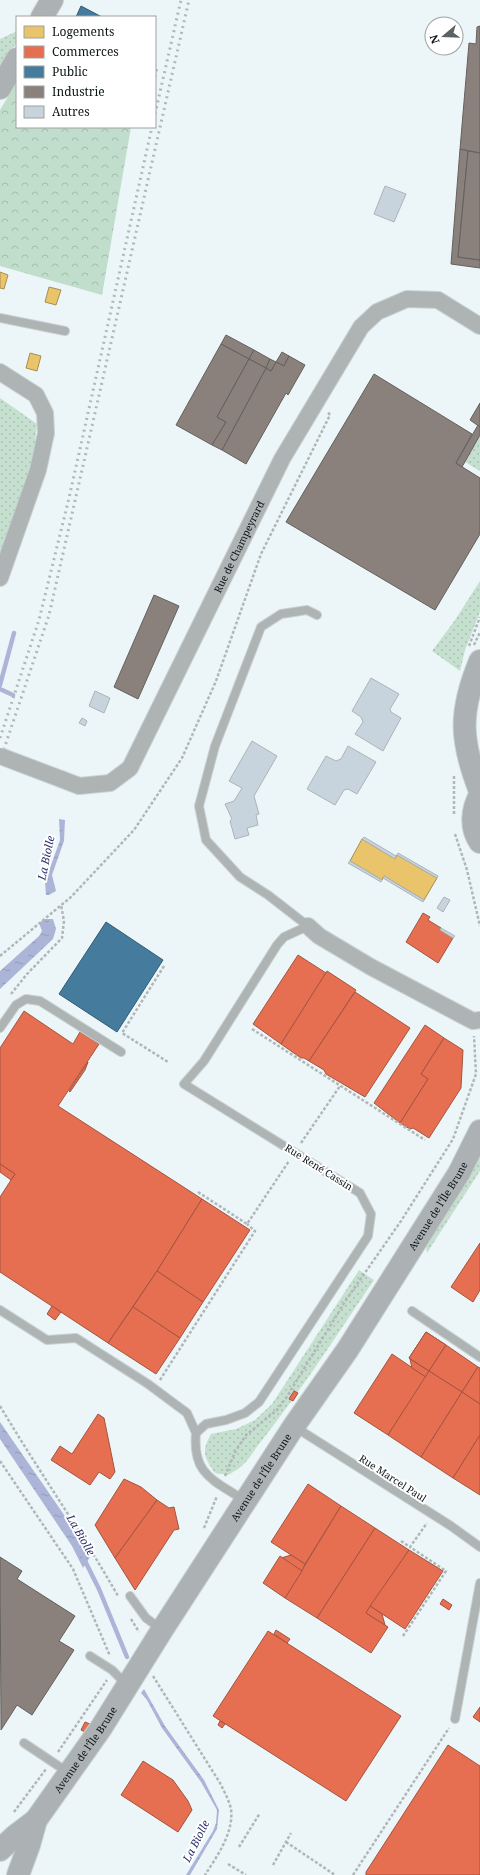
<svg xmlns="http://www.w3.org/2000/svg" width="480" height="1875" font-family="'Noto Serif',serif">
	<defs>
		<pattern id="grass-dots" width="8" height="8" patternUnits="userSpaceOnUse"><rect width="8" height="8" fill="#c6e0d0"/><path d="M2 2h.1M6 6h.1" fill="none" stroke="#a9bfb2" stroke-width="1.8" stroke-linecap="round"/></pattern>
		<pattern id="forest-crowns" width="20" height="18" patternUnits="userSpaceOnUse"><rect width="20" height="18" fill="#c0decb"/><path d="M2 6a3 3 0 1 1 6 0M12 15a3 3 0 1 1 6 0" fill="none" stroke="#a4bead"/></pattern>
		<pattern id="water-ripples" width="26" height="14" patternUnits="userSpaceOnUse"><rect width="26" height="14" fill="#acb5d8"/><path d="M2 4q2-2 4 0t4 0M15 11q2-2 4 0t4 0" fill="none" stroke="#939bb8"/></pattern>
	</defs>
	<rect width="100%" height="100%" fill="#ecf6f8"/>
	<g fill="url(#grass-dots)">
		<path d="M17 31V42L0 66V39Z"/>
		<path d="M0 398 37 424 32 467 0 556Z"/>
		<path d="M480 435V471L465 462Z"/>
		<path d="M480 581V612L465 650 460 671 432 651 455 620Z"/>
		<path d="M480 1155V1171L427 1253 426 1244Z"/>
		<path d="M359 1270 374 1280C338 1333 303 1388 263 1439 249 1456 249 1464 228 1475L215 1473C204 1457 201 1452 211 1434L236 1429 255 1420 272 1404Z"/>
	</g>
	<path fill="url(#forest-crowns)" d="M17 82V127H131L102 295 0 266V110Z"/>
	<g fill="url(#water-ripples)">
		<path d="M59 819 65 820 64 841 52 875 56 891 49 895H46L45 882 60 840Z"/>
		<path d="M45 919H53L56 929 53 939 0 989V971L39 936 42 931 39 923Z"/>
		<path d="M0 1422 89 1551 90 1557 83 1568 72 1546 0 1439Z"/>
		<path d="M144 1689 165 1726 204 1780 219 1810 217 1829 190 1875H186L213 1831 216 1823 217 1810 201 1782 162 1728 147 1700 141 1693Z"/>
	</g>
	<g fill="#e9c46a" stroke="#a68f50">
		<path d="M0 272 8 275 4 289 0 288Z"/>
		<path d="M49 287 61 290 56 305 45 302Z"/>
		<path d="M30 353 41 356 37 371 26 368Z"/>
		<path d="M362 839 395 859 397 855 437 878 424 900 384 876 382 880 350 861Z"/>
	</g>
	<g fill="#e76f51" stroke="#a5533f">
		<path d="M423 913 430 917 428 920 441 928 440 930 453 938 438 963 406 942Z"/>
		<path d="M298 955 326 973 281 1044 253 1024Z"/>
		<path d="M327 971 356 990 309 1061 304 1058H301L281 1044Z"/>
		<path d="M355 992 410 1028 365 1097 326 1074 324 1070 309 1061Z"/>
		<path d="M24 1011 73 1044 80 1032 99 1044 58 1106 202 1199 157 1271 108 1343 0 1272V1197L15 1174 0 1164V1048Z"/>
		<path d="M425 1025 444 1038 421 1074 428 1079 400 1123 374 1103Z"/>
		<path d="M444 1038 463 1050 461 1088 429 1138 413 1128 410 1129 400 1123 428 1079 421 1074Z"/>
		<path d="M88 1062 85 1070 70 1092 69 1091Z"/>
		<path d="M0 1164 15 1174 11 1180 0 1172Z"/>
		<path d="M202 1199 250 1230 203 1302 157 1271Z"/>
		<path d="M480 1243V1290L473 1302 451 1287Z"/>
		<path d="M157 1271 203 1302 180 1338 133 1307Z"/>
		<path d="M52 1306 61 1312 55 1320 47 1314Z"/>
		<path d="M133 1307 180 1338 156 1374 108 1343Z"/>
		<path d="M426 1332 446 1345 429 1371 409 1358Z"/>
		<path d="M426 1332 446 1345 429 1371 409 1358Z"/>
		<path d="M446 1345 478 1367 462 1392 429 1371Z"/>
		<path d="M392 1354 426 1377 388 1435 354 1413Z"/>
		<path d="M410 1359 429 1371 426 1377 412 1368Z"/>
		<path d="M478 1367 480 1368V1404L462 1392Z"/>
		<path d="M429 1371 462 1392 421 1457 388 1435Z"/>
		<path d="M294 1391 298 1393 293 1401 289 1399Z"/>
		<path d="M462 1392 480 1404V1435L453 1478 421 1457Z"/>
		<path d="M98 1414 104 1418 115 1472 110 1479 99 1472 90 1485 51 1460 60 1446 72 1454Z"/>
		<path d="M480 1435V1495L453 1478Z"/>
		<path d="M124 1479 141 1487 157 1500 115 1558 95 1525Z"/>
		<path d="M308 1484 341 1506 305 1564 271 1542Z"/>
		<path d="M157 1500 169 1508 174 1507 179 1529 174 1530 135 1590 115 1558Z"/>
		<path d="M341 1506 375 1528 317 1618 285 1598Z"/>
		<path d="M375 1528 409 1550 366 1613 388 1627 371 1653 317 1618Z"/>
		<path d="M409 1550 443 1571 405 1629 370 1606Z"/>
		<path d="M291 1555 305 1564 302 1571 281 1558Z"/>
		<path d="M280 1556 302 1571 285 1598 263 1583Z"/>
		<path d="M443 1599 452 1605 449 1610 440 1604Z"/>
		<path d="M370 1606 382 1614 385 1625 366 1613Z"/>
		<path d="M276 1630 290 1639 287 1643 274 1634Z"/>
		<path d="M268 1631 401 1716 346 1801 213 1716Z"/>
		<path d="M480 1707V1722L473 1717Z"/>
		<path d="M220 1721 225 1724 222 1728 218 1725Z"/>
		<path d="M85 1722 90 1724 85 1732 81 1730Z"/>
		<path d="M448 1745 480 1766V1875H366V1872Z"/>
		<path d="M143 1761 173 1780 188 1801 192 1810 178 1832 121 1795Z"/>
	</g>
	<g fill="#457b9d" stroke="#335c74">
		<path d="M81 6 102 17H76Z"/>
		<path d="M106 922 163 960 117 1032 59 994Z"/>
	</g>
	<g fill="#8a817c" stroke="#64605d">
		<path d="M480 26V153L460 149 469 43 476 44 477 27Z"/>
		<path d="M460 149 468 151 458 257 480 260V268L451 264Z"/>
		<path d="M468 151 480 153V260L458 257Z"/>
		<path d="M226 335 254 350 249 359 221 344Z"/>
		<path d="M221 344 249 359 217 417 226 422 212 445 176 425Z"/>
		<path d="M254 350 270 359 266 368 249 359Z"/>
		<path d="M282 352 289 356 284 366 276 362Z"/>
		<path d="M289 356 305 365 288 395 286 393 246 464 222 450 266 368 271 371 276 362 284 366Z"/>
		<path d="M249 359 266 368 222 450 212 445 226 422 217 417Z"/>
		<path d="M270 359 276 362 271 371 266 368Z"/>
		<path d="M374 374 472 434 456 463 480 478V534L435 610 286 522Z"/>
		<path d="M480 403V427L470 420Z"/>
		<path d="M478 425 480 427V435L462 467 456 463Z"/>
		<path d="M154 595 179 606 138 699 114 687Z"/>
		<path d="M0 1557 22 1571 17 1579 75 1616 59 1641 74 1650 32 1715 17 1705 1 1730Z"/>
	</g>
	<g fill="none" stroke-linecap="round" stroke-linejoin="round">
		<g stroke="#acb5d8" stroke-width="4.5">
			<path d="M0 685 14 633"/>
			<path d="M0 689 13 695"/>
			<path d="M84 1559 99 1589 127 1657"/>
		</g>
	</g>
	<g fill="#c8d4dd" stroke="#acb3b7">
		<path d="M385 186 406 194 394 222 374 214Z"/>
		<path d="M371 678 399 694 390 709 391 712 401 718 383 751 355 734 363 722 361 717 352 711Z"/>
		<path d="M95 691 110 698 104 713 89 706Z"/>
		<path d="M82 718 87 721 85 726 79 723Z"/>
		<path d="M252 741 277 756 254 796 259 814 256 815 258 825 247 828 249 835 235 839 230 821 232 819 225 804 234 801 242 788 229 781Z"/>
		<path d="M348 746 376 762 357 794 348 789 344 790 335 805 307 789 326 756 336 761 341 759Z"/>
		<path d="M364 837 396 856 395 859 362 839Z"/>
		<path d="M398 853 438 876 437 878 397 855Z"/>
		<path d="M350 861 382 880 381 882 348 863Z"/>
		<path d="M384 876 424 900 423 902 383 878Z"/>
		<path d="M444 897 450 900 443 912 437 908Z"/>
		<path d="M441 928 455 936 453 938 440 930Z"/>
	</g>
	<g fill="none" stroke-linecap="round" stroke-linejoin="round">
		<defs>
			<g id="lane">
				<path d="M0 318 65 331"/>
				<path d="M0 1028 16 1005 26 999 40 1001 121 1052"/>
				<path d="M0 1310 47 1340 76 1338 148 1384 187 1413 196 1433"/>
				<path d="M412 1311 480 1357"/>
				<path d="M295 1427 451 1526 480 1547"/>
				<path d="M245 1501C215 1480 192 1476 196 1433L206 1424 226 1420 245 1413 259 1402 368 1236 371 1214 360 1193 184 1084 204 1061 277 945 284 937 308 926 268 895 240 877 206 840 199 806 215 746 261 627 281 614 307 610 317 615"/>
				<path d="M130 1596 146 1618 161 1629"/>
				<path d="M90 1656 112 1670 127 1685"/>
				<path d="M455 1719 480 1583"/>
				<path d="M24 1743 69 1773"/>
			</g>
			<g id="street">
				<path d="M0 372 36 395 45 413 46 433 38 470 0 578"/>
				<path id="s1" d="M61 779 79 786 110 783 130 768 282 459 361 327 377 312 407 299 438 300 480 326"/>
				<path d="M308 926 319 936 371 967 473 1021 480 1020"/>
			</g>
			<g id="secondary">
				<path d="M42 17 52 0"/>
				<path d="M0 88 17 59"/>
				<path d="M480 661C459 712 460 740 480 791"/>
				<path d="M480 795C472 810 470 827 480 842"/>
				<path d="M0 1850 15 1836 36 1820"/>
				<path id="s2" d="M18 1875 29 1845 36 1820 101 1728 162 1630 294 1426 348 1349 459 1173 480 1131"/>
			</g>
		</defs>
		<use href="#lane" stroke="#c9d1d3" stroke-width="10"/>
		<use href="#street" stroke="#c9d1d3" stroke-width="18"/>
		<use href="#secondary" stroke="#c9d1d3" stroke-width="24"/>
		<g stroke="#b1b7b8" stroke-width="2.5" stroke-dasharray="3 2" stroke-linecap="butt">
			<path d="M474 645 480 632"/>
			<path d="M469 646 480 617"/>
			<path d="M454 776V815"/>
			<path d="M455 834 467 870 480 926"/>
			<path d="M0 956 71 897 134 830 182 758 216 681 261 554 330 415 327 411"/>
			<path d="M164 966 122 1033 168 1062"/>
			<path d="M11 994 27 974 62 938 64 921 61 905"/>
			<path d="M252 1029 425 1140"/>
			<path d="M301 1143 340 1086"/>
			<path d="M198 1192 247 1224 289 1161"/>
			<path d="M160 1380 255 1231 247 1224"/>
			<path d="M0 1406C38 1470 81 1531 118 1596"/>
			<path d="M0 1461 73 1569 110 1656"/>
			<path d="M225 1476 235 1452 246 1435 277 1410 286 1398 346 1300 401 1221 453 1139 476 1074 474 1036"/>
			<path d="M204 1528 217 1496"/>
			<path d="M401 1541 410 1547 427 1523"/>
			<path d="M131 1619 139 1632"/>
			<path d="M403 1636 446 1571 410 1547"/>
			<path d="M153 1676 220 1783C224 1791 229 1800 231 1809 234 1833 217 1856 205 1875"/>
			<path d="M58 1752 107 1680"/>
			<path d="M14 1812 46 1769"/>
			<path d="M286 1842 335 1875"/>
			<path d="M239 1847 260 1813"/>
			<path d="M228 1864 246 1875"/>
			<path d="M273 1865 291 1833"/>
			<path d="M353 1875 449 1728"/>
		</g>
		<use href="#lane" stroke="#aeb4b3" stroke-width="8"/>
		<use href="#street" stroke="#aeb4b3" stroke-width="16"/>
		<use href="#secondary" stroke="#acb2b3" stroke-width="22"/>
		<g stroke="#b1b8b8" stroke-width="3" stroke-dasharray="2 4" stroke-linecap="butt">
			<path d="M155 77 157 67"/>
			<path d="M155 114 181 0"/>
			<path d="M0 738 39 620 69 498 152 127"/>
			<path d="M0 761 49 615 189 0"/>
		</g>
		<defs>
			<path id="street-bridge" d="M0 756 61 779"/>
		</defs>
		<use href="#street-bridge" stroke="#c9d1d3" stroke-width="18" stroke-linecap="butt"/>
		<use href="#street-bridge" stroke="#aeb4b3" stroke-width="16"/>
	</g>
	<g text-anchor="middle" stroke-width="4" stroke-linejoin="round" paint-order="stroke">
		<g font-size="10" fill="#0a1315" stroke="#fff">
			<text dy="4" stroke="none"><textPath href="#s1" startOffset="322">Rue de Champeyrard</textPath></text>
			<text transform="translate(319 1167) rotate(32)" y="4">Rue René Cassin</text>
			<text dy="4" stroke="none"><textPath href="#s2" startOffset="792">Avenue de l'Île Brune</textPath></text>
			<text dy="4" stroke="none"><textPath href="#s2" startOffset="468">Avenue de l'Île Brune</textPath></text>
			<text transform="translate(393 1478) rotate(33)" y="4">Rue Marcel Paul</text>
			<text dy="4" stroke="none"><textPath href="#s2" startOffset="144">Avenue de l'Île Brune</textPath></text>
		</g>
		<g font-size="11" font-style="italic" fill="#2e316c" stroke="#fff">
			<text transform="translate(46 858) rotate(-78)" y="4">La Biolle</text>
			<text transform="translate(81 1535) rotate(60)" y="4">La Biolle</text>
			<text transform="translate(196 1841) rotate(-63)" y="4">La Biolle</text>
		</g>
	</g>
	<rect x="16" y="16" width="140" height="112" fill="#ffffff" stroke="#9da1a1"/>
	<rect x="24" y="26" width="20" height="12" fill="#e9c46a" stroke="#9da1a1"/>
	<text x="52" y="36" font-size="12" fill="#0a1315">Logements</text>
	<rect x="24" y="46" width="20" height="12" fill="#e76f51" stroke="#9da1a1"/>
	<text x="52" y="56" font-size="12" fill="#0a1315">Commerces</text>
	<rect x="24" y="66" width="20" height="12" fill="#457b9d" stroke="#9da1a1"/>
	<text x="52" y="76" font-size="12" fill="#0a1315">Public</text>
	<rect x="24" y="86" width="20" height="12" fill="#8a817c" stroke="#9da1a1"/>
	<text x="52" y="96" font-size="12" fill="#0a1315">Industrie</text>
	<rect x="24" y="106" width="20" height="12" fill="#c8d4dd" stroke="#9da1a1"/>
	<text x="52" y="116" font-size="12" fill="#0a1315">Autres</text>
	<g transform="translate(444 36) rotate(251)"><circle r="19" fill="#ffffff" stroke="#9da1a1"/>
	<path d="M0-3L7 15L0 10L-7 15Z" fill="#596264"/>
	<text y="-6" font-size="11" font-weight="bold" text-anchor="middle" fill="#0a1315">N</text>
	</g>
</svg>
